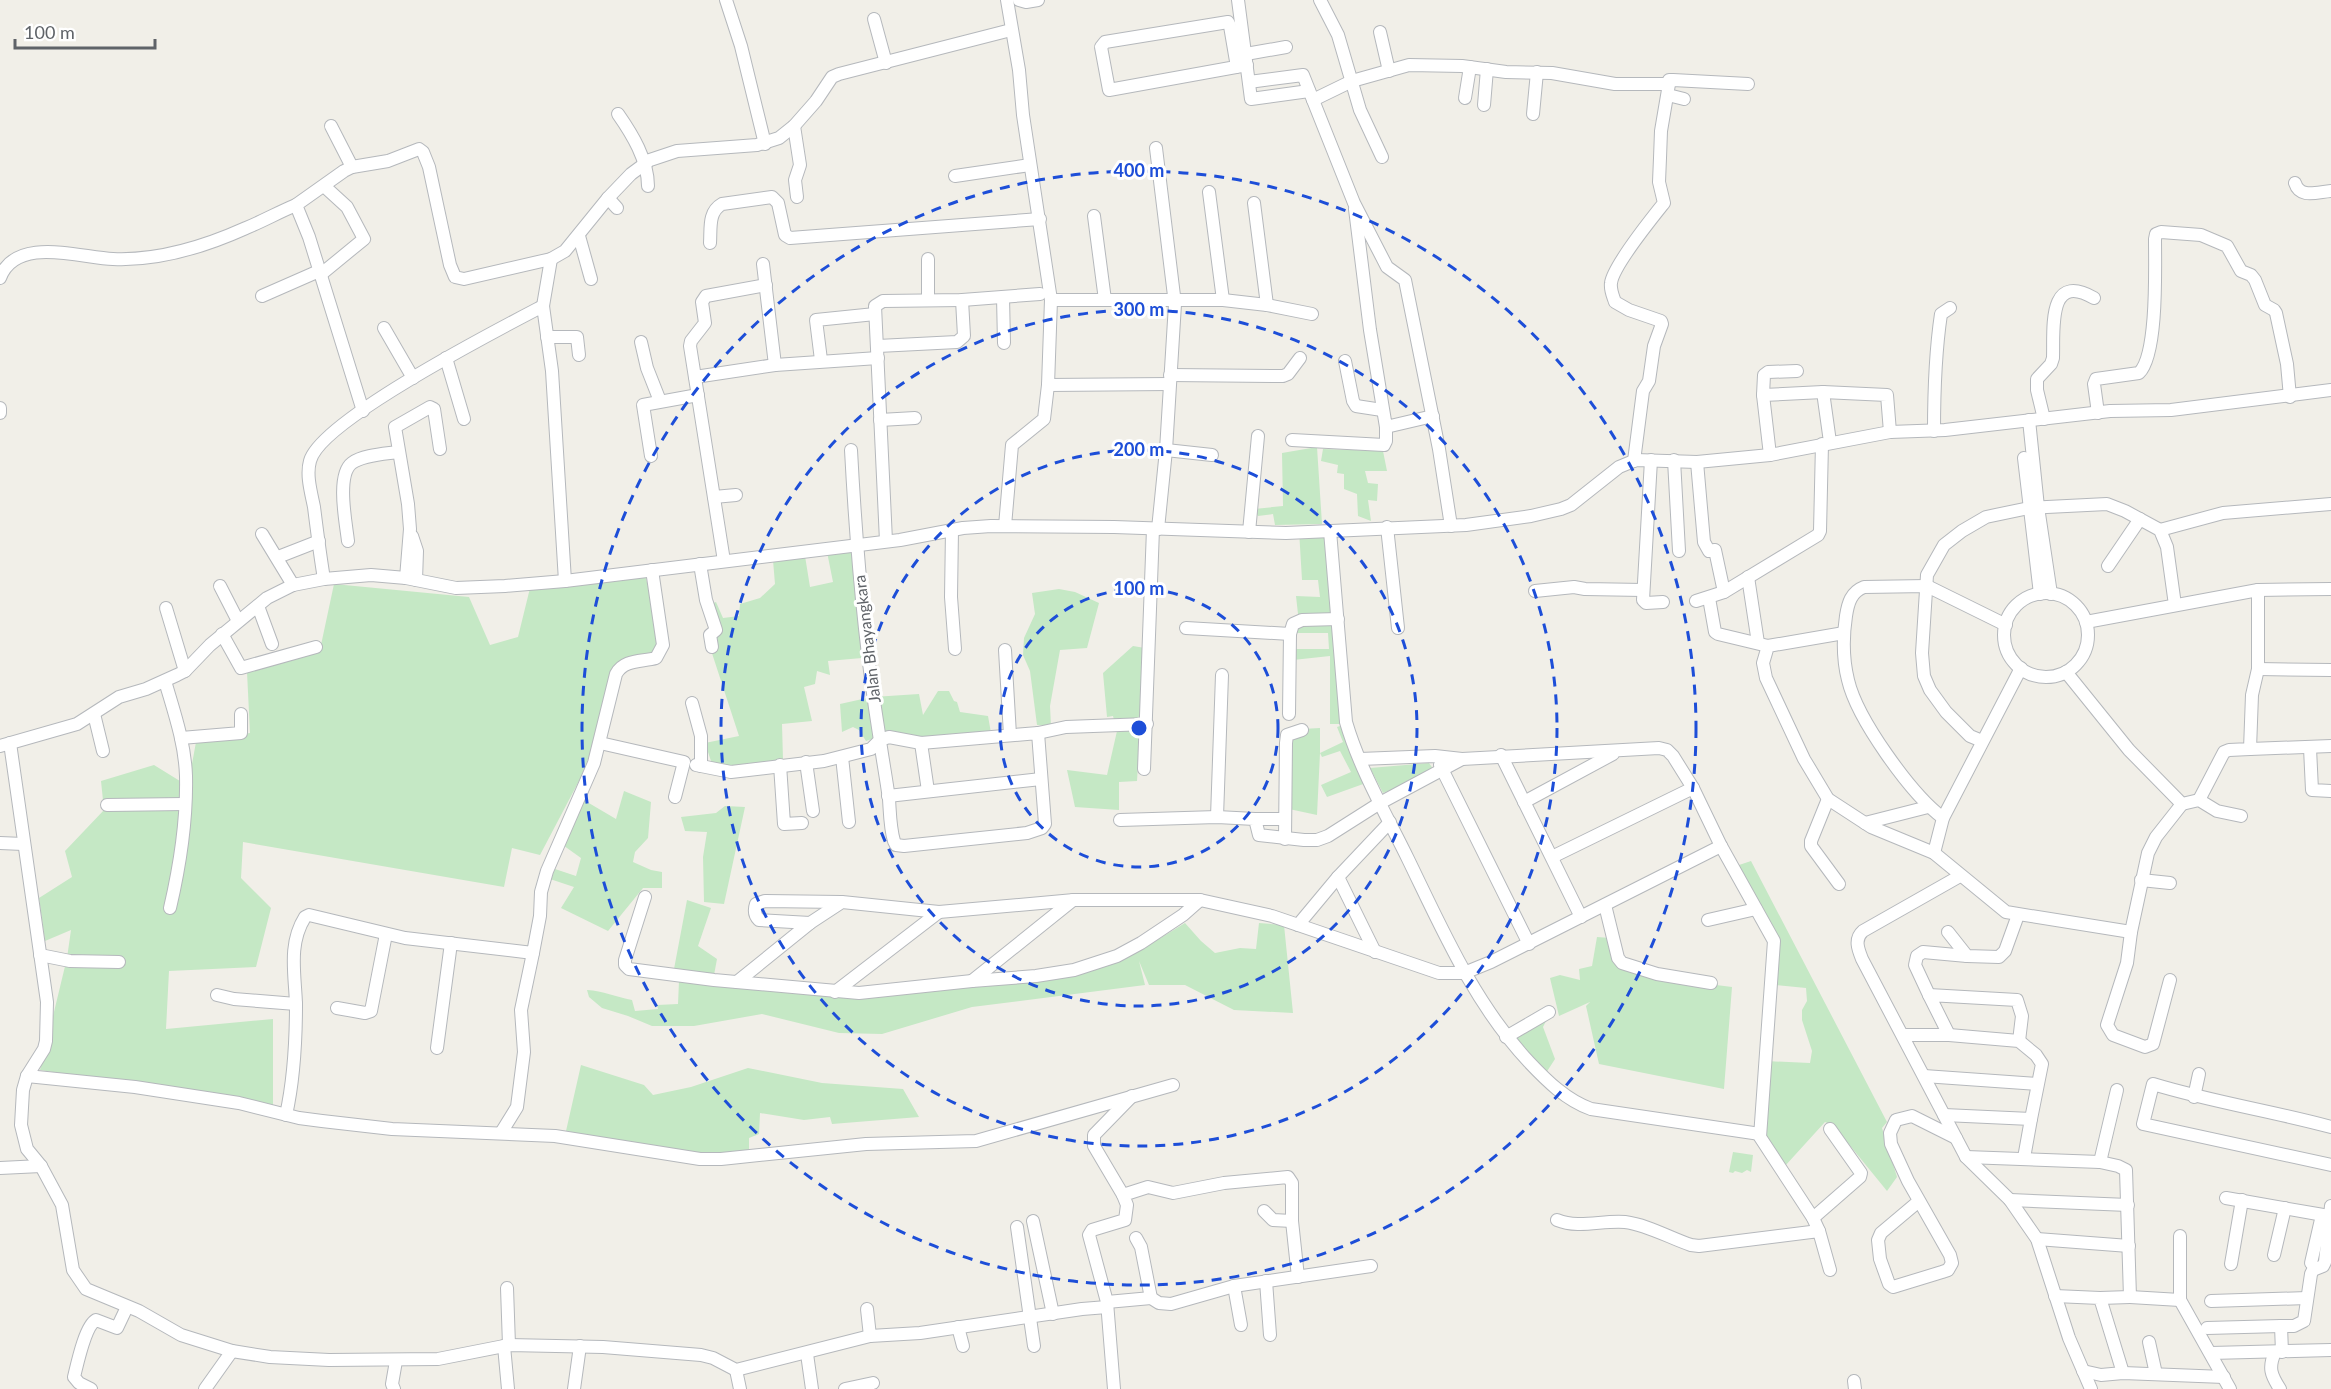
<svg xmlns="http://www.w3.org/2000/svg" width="2331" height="1389" font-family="Lato,sans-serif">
	<rect width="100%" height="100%" fill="#f1efe8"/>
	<g fill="#c5e8c5">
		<path d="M1317 447 1322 524 1275 525 1273 514 1258 516 1254 509 1283 506 1282 453Z"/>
		<path d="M1323 449 1383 451 1387 471H1365L1368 483 1378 484 1377 501 1368 500 1371 521 1358 516 1357 494 1344 489V474L1337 473 1338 465 1321 461Z"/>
		<path d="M1327 529 1333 614H1298L1296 596 1320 597 1318 580H1302L1299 530Z"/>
		<path d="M851 548 862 658 828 661 830 675 817 671 815 684 804 687 812 721 782 724 783 760 730 768 712 764 705 743 739 736 707 638 716 629 708 605 716 602 723 618 739 616 740 604 760 598 775 584 773 560 805 556 810 587 833 582 827 552Z"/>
		<path d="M644 571 661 636V650L626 663 580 779 540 855 512 848 504 887 243 842 241 878 271 908 256 967 169 971 166 1029 273 1019V1107L40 1070 67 958 71 930 45 941 39 898 72 877 65 851 104 810 101 781 154 765 188 786 196 742 250 733 247 672 321 645 334 584 469 597 490 645 518 637 531 584Z"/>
		<path d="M1059 589 1075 592 1099 603 1087 648 1060 650 1050 706 1051 726 1037 725 1030 671 1023 655 1024 638 1035 614 1032 593Z"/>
		<path d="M1336 623 1341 724H1330V656L1293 660V649H1329L1328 633H1294V625Z"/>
		<path d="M1133 646 1145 648 1137 781 1119 782V810L1075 807 1067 770 1107 775 1117 731 1113 716 1107 717 1103 673Z"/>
		<path d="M938 691H949L954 701 957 702 960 712 988 716 991 733 921 738 902 733 885 736 873 697 919 694 923 715Z"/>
		<path d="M867 698 875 738 866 741 859 730 853 727 842 732 840 704Z"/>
		<path d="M1343 725 1366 783 1327 797 1321 785 1351 772 1340 751 1322 757 1320 753 1317 815 1289 809 1284 730 1320 728V753L1343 742 1337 727Z"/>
		<path d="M1429 763 1436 773 1383 793 1370 768Z"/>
		<path d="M624 791 651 802 648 838 635 852 633 862 651 870 662 872V888H643L608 931 561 908 574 887 547 878 549 867 576 876 581 858 560 843 582 799 616 819Z"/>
		<path d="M725 806 745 807 724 904 704 902 703 857 707 832 685 831 681 817 716 813Z"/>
		<path d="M1751 861 1887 1122 1882 1128 1897 1177 1887 1191 1834 1126 1825 1122 1785 1166 1760 1134 1765 1061 1810 1063 1812 1051 1802 1020V1010L1807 1001 1806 988 1776 985 1780 946 1736 866Z"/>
		<path d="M687 900 711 908 698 946 717 959 714 975 674 969Z"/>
		<path d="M1185 923 1201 941 1215 953 1240 948 1256 949 1259 923 1284 925 1293 1013 1234 1010 1185 985H1149L1139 961 1145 985 972 1007 882 1034 839 1033 762 1014 694 1026H652L628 1016 602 1008 589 997 587 990C603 991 616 997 632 1000L635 1011 658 1009 657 1005 678 1004 679 981 879 992 1005 980 1136 953Z"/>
		<path d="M1597 937 1610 938 1623 967 1654 977 1732 987 1724 1089 1599 1064 1586 1006 1590 1002 1559 1016 1550 978 1560 975 1580 980 1579 969 1592 966Z"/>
		<path d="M1547 1019 1543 1027 1555 1059 1546 1073 1509 1038Z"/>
		<path d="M581 1065 644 1085 653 1095 691 1087 748 1068 822 1083 903 1089 919 1117 832 1124 830 1117 804 1120 760 1113 759 1134 749 1138V1153L710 1159 566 1131Z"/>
		<path d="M1733 1152 1753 1155 1751 1172 1747 1170 1742 1173 1735 1171 1733 1173 1729 1172Z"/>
	</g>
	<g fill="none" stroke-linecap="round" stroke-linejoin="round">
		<defs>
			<g id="minor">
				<path d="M726 0 741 46 765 144"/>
				<path d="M1019 0 1026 2 1038 0"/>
				<path d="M1238 0 1251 99 1309 91"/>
				<path d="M1320 0 1338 35 1360 110 1382 157"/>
				<path d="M874 19 886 63"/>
				<path d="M1380 32 1389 71"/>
				<path d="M1246 54 1286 47"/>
				<path d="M1237 67 1230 26 1228 22 1105 42 1101 47 1109 90 1247 65"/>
				<path d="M1249 82 1303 75 1354 203 1387 267 1405 280 1439 449 1451 526"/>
				<path d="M1668 95 1684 99"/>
				<path d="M1465 98 1470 67"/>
				<path d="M1313 100 1352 81 1409 65 1462 66 1506 72 1552 73 1615 84H1669V80H1673L1748 84"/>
				<path d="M1484 105 1487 69"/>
				<path d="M618 114C632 134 648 160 648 186"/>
				<path d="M1533 114 1537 72"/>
				<path d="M331 126 352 167"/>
				<path d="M794 126 800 165 795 180 797 197"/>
				<path d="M1156 148 1175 304 1166 450 1158 529"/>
				<path d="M955 176 1030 165"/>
				<path d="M2295 183C2300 199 2317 192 2331 191"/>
				<path d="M1209 192 1223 300"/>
				<path d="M608 198 617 208"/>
				<path d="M1254 203 1267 305"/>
				<path d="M1355 209 1370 330 1386 427 1433 416"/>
				<path d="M1094 216 1105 300"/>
				<path d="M579 236 591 279"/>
				<path d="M710 243C711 228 708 212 722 204L772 197 778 203 785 235 790 238 1040 219"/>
				<path d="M928 259V300"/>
				<path d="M763 264 775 365"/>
				<path d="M320 275 364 239 347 207 324 186"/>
				<path d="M0 278C16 235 81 258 113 259 157 261 206 246 246 228 263 221 279 212 296 205"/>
				<path d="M262 296 319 271"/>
				<path d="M1003 297 1004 343"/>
				<path d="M1051 300H1223L1267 305 1312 314"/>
				<path d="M543 306 551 259"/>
				<path d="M384 328 413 378"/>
				<path d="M547 337H577L579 355"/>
				<path d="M641 342 647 368 660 401"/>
				<path d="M878 346 957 342 964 336 962 300"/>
				<path d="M446 358 464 419"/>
				<path d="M821 360 816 320 875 314"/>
				<path d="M1345 361 1353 401 1356 406 1382 410"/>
				<path d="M1170 375 1283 376 1288 374 1300 358"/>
				<path d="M695 377 775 365 878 358"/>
				<path d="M1048 385 1169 384"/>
				<path d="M1823 392 1830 442"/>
				<path d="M1763 395 1823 392 1887 395 1890 432"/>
				<path d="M0 408V413"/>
				<path d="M363 411 309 237 296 205 344 171 352 167 388 161 419 149 423 152 429 167 450 265 455 277 464 279 551 259 565 251 608 198 631 174 650 160 677 151 757 145 779 138 794 126 816 101 832 77 839 74 1011 30"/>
				<path d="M2098 413 2094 384 2096 379 2139 373C2158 355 2155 267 2155 239L2156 234 2161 232 2201 235 2227 246 2241 271 2251 275 2255 280 2265 305 2274 310 2276 313 2287 364 2290 397"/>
				<path d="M2044 419 2037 390V379L2051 364 2053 358C2054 329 2047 271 2094 298"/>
				<path d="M880 420 915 418"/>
				<path d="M2029 420 2038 507 2051 594"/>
				<path d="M1934 431C1934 391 1935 354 1941 314L1950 308"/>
				<path d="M1292 440 1384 445 1386 441V427"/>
				<path d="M1166 450 1212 455"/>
				<path d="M1770 455 1763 395 1764 375 1768 372 1797 371"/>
				<path d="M651 456 643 405 698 395"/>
				<path d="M2024 458 2040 594"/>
				<path d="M1651 460 1643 600 1646 603 1663 602"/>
				<path d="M1674 460 1679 551"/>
				<path d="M1634 461 1643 391 1649 381 1654 346 1662 324 1661 321 1629 310 1615 302C1613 296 1610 290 1611 283 1613 266 1652 218 1664 203L1659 182 1660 158 1661 131 1669 84"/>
				<path d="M1697 462 1704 542 1709 551 1715 550 1724 592"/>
				<path d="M714 497 736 495"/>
				<path d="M1005 526 1012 445 1044 419 1048 385 1051 300 1023 115 1019 70 1007 0"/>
				<path d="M1387 527 1398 628"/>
				<path d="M952 530 951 597 955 649"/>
				<path d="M2160 530 2223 513 2331 504"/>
				<path d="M1330 531 1346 722C1360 770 1386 814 1408 859 1443 931 1474 1003 1529 1062 1547 1081 1566 1100 1591 1109L1760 1134"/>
				<path d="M1249 532 1258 436"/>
				<path d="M262 534 293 585"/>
				<path d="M412 536 417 551 416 580"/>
				<path d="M348 541C346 523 336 475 352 463 363 455 384 454 398 452"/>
				<path d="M886 541 875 306 883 301 962 300 1040 294"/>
				<path d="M278 557 319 541"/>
				<path d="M724 561 690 346 691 341 705 323 702 302 706 296 766 285"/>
				<path d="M700 564 706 600 716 630 710 635 712 647"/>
				<path d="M2108 566 2140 519"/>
				<path d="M1748 577 1758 643"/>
				<path d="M406 578 410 529 408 504 395 427 430 407 434 409 440 449"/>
				<path d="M324 579C320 555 317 531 314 507 311 492 306 475 310 461 320 421 501 328 543 306L552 371 565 581"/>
				<path d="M220 586 238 621"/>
				<path d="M1535 591 1574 587 1585 589 1643 590"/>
				<circle cx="2046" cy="635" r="42"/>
				<path d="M1709 598 1715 632 1718 634 1768 646"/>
				<path d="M1696 601 1724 592 1818 535 1820 531 1822 444"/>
				<path d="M258 606 272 644"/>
				<path d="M166 608 185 671"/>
				<path d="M2086 622 2258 590 2331 589"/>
				<path d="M1186 628 1290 634"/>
				<path d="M1844 633 1768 646 1763 663 1766 678 1804 759 1828 799 1871 827 1934 853 2006 912 2131 932"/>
				<path d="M222 634 241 668 316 647"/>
				<path d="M1005 650 1010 735"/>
				<path d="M2258 669 2331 670"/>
				<path d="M2066 672 2129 750 2182 804 2199 800 2217 811 2241 816"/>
				<path d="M165 681C174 712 185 743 186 776 187 820 180 865 170 908"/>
				<path d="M692 703 701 736V766L696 765"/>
				<path d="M94 714 103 751"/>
				<path d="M1289 714 1290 634 1293 624 1302 620 1338 619"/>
				<path d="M1038 733 1066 727 1147 724"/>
				<path d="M181 738 241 733V714"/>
				<path d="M1982 741 1970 736 1946 712 1930 690 1924 676 1922 653 1927 575 1944 545 1962 531 1986 517 2029 508 2107 504 2125 511 2160 530 2167 547 2175 605"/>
				<path d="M10 743 47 1002 46 1041 44 1049 27 1076 23 1090 21 1125 27 1149 41 1166 62 1205 73 1270 86 1289 139 1311 181 1335 232 1351 270 1357 329 1360 438 1359 509 1345 603 1347 701 1355 713 1358 736 1370 870 1336 920 1333 1082 1309 1107 1307"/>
				<path d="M600 743 684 762 675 797"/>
				<path d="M921 743 928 791"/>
				<path d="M0 746 77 724 119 697 146 689 177 675 185 671 210 645 267 598 293 585 324 579 371 575 406 578 456 588 505 586 565 581 900 540 963 528 991 526 1114 527 1286 533 1466 525 1531 516 1561 509 1571 505 1619 467 1636 460 1697 462 1770 455 1890 432 1945 430 2110 411 2171 410 2331 390"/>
				<path d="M2310 748 2312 790 2331 791"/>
				<path d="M2250 749 2331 746"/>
				<path d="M1501 755 1581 917"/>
				<path d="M842 757 849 822"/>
				<path d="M1360 759 1435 756 1462 759 1659 748 1667 750 1673 756 1693 788 1721 846 1774 941 1760 1137 1813 1218 1819 1231"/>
				<path d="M806 762 813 811"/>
				<path d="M780 765 784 824 802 823"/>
				<path d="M1440 765 1529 944"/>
				<path d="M701 766 731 772 824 761 871 749 880 740 889 737 921 743 1038 733 1045 824 1042 828 1027 833 904 846 896 845 894 841C890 828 890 813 889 799 886 777 882 756 879 734 864 640 856 545 851 450"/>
				<path d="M1144 769 1153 529"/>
				<path d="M888 796 1041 779"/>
				<path d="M1828 799 1811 841V846L1839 884"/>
				<path d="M2199 800 2224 752 2229 750 2250 749 2252 695 2258 669V590"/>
				<path d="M1524 802 1613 754"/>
				<path d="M107 805 184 804"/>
				<path d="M1217 817 1222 675"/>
				<path d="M1943 818C1911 794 1857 719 1848 680 1843 660 1843 636 1846 616 1848 603 1851 592 1864 587L1927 586 2006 625"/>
				<path d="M1255 819H1285"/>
				<path d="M1120 820 1217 817 1255 819 1259 835 1304 840H1317L1328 836 1380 803 1462 759"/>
				<path d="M1865 823 1928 807"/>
				<path d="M1285 839 1286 743 1287 735 1302 730"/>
				<path d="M0 843 23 844"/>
				<path d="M1934 853 1943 818 2021 668"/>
				<path d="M1552 857 1693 788"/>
				<path d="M1960 876 1863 931C1854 939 1858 949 1862 959L1966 1157 2010 1200 2037 1239 2069 1338 2091 1389"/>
				<path d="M2141 880 2170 883"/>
				<path d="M645 897 625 960V965L629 969 714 980 859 993 972 981 1036 976 1074 970 1117 956 1141 943 1183 915 1200 900"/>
				<path d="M1605 905 1618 958 1622 963 1657 974 1711 983"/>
				<path d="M1708 920 1756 909"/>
				<path d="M810 923 759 920C754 915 754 910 756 904L765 901 841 902"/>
				<path d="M1298 925 1338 877"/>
				<path d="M1948 932 1967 956 1999 957 2005 951 2018 915"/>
				<path d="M1375 952 1338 877 1390 822"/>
				<path d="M40 955 70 961 119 962"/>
				<path d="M2170 980 2153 1044 2145 1047 2113 1035 2107 1025 2127 963 2131 932 2148 853 2156 837 2182 804"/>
				<path d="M972 981 1073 900"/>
				<path d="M737 982 810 923 842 902 939 912 1074 900H1200L1272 916 1439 973H1464L1491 962 1721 846"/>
				<path d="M835 992 939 912"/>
				<path d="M217 995 234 999 296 1004"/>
				<path d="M1929 995 1915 965 1917 956 1923 952 1967 956"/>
				<path d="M337 1008 365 1013 371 1011 386 934"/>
				<path d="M1904 1035H1949L2019 1041 2036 1055 2042 1064 2031 1119"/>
				<path d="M1949 1035 1929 995 2017 1000 2022 1016 2019 1041"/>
				<path d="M1506 1037 1549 1012"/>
				<path d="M437 1048 451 943"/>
				<path d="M27 1076 135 1087 239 1103 299 1118 322 1121 392 1129 555 1136 700 1159H721L866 1144 976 1141 1173 1085"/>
				<path d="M1924 1076 2037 1084"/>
				<path d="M2194 1097 2199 1074"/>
				<path d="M286 1115C294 1079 296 1040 296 1004 295 974 288 944 305 917L309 915 405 938 533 953 540 916 541 892 547 871 594 763 616 674C624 659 642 662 656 658L663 645 652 570"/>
				<path d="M1944 1115 2031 1119 2024 1158"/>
				<path d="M2331 1127C2272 1111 2212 1102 2153 1084L2143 1124 2331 1165"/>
				<path d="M501 1133 517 1107 524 1052 521 1010 533 953"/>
				<path d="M1966 1157 2100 1162 2118 1166 2126 1170 2130 1297 2100 1298"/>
				<path d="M2100 1162 2117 1090"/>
				<path d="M0 1168 41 1166"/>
				<path d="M1123 1195 1094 1146V1135L1132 1096"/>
				<path d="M2226 1198 2329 1216"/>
				<path d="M2010 1200 2128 1205"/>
				<path d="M1919 1201 1881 1233 1878 1240 1880 1259 1889 1284 1893 1287 1942 1272 1948 1270 1952 1263 1950 1255 1908 1181 1891 1144 1890 1133 1896 1120 1912 1116 1956 1138"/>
				<path d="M1264 1211 1273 1220 1292 1221"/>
				<path d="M1813 1218 1860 1177 1861 1173 1830 1129"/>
				<path d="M1557 1220C1579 1229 1602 1220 1625 1222 1648 1225 1670 1238 1691 1245L1699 1246 1819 1231 1830 1270"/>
				<path d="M1033 1221 1053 1314"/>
				<path d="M1017 1227 1034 1346"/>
				<path d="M2180 1236V1300L2230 1389"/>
				<path d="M1136 1238 1141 1247 1151 1298"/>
				<path d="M2037 1239 2129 1246"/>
				<path d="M2274 1255 2285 1208"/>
				<path d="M2311 1263 2322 1215"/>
				<path d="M2231 1264 2242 1200"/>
				<path d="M1266 1281 1270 1335"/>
				<path d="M1234 1286 1241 1325"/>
				<path d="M507 1288 509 1345"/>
				<path d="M2055 1296 2100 1298 2123 1373"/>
				<path d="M2130 1297 2180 1300"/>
				<path d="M2211 1301 2307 1298"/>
				<path d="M1107 1302 1151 1298 1159 1303 1171 1304 1234 1286 1371 1266"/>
				<path d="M867 1309 870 1336"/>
				<path d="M958 1327 963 1346"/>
				<path d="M2207 1328 2281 1326"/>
				<path d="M2149 1342 2156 1374"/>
				<path d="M504 1346 508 1389"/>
				<path d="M2275 1352C2268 1368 2271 1375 2280 1389"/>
				<path d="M2282 1352 2281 1326H2294L2304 1321 2311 1274 2313 1270 2323 1266 2325 1262 2331 1206"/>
				<path d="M2211 1353 2331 1350"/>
				<path d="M807 1354 812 1389"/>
				<path d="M736 1370 740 1389"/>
				<path d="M2083 1371 2101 1375 2123 1373 2224 1377"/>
				<path d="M1854 1381 1855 1389"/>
				<path d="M91 1389 79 1383 74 1377C77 1365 85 1326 96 1320L117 1328 127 1307"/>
				<path d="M205 1389 232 1351"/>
				<path d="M394 1389 392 1384 396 1361"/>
				<path d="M574 1389 580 1346"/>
				<path d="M845 1389 873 1383"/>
				<path d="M1114 1389 1107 1302 1089 1235 1092 1230 1125 1220 1127 1205 1123 1195 1148 1187 1173 1193 1224 1183 1288 1177 1292 1183V1221L1298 1277"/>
			</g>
		</defs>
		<use href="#minor" stroke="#b5b8bc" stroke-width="14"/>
		<use href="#minor" stroke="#fff" stroke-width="12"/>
	</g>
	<g fill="none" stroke="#1d4ed8" stroke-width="3" stroke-dasharray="10 8">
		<circle cx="1139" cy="728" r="139"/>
		<circle cx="1139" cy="728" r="278"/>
		<circle cx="1139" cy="728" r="418"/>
		<circle cx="1139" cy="728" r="557"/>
	</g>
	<g text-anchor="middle" stroke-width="6" stroke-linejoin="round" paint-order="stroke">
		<g font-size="16" fill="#5f6368" stroke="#fff">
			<text transform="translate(867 639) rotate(-97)" y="6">Jalan Bhayangkara</text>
		</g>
	</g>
	<circle cx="1139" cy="728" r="9" fill="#1d4ed8" stroke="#fff" stroke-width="3"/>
	<g font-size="18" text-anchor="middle" font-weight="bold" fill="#1d4ed8" stroke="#fff" stroke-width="6" stroke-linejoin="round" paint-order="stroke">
		<text x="1139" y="177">400 m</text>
		<text x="1139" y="316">300 m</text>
		<text x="1139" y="456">200 m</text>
		<text x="1139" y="595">100 m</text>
	</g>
	<path d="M15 39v9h140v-9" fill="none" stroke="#5f6368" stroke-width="3"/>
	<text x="24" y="39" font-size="18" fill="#5f6368" stroke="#ffffff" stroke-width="4.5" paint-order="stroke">100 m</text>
</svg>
